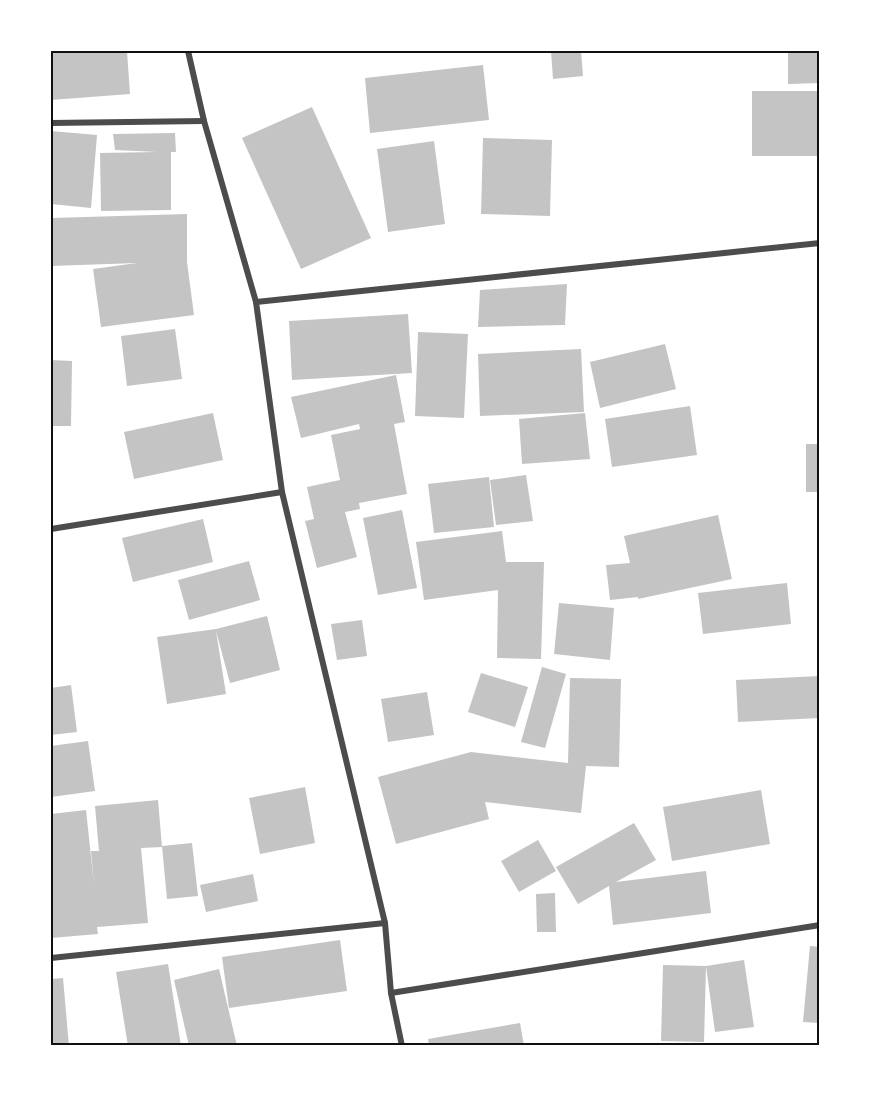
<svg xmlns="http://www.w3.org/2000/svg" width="871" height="1097" font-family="'Crimson Pro',serif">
	<rect width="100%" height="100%" fill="#fff"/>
	<g fill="#c4c4c4">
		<path d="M51 51H127L130 94 51 100Z"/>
		<path d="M551 51H581L583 76 553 79Z"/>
		<path d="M788 51H820V83L788 84Z"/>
		<path d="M483 65 489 120 370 133 365 78Z"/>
		<rect x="752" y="91" width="68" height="65"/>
		<path d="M312 107 371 238 301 269 242 138Z"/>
		<path d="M51 131 97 135 91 208 51 204Z"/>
		<path d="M175 133 176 152H171V210L101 211 100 153 157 152 115 150 113 134Z"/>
		<path d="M483 138 552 140 550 216 481 214Z"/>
		<path d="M434 141 445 224 388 232 377 149Z"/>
		<path d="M187 214V262L194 315 101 327 93 269 137 263 51 266V218Z"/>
		<path d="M567 284 565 325 478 327 480 290Z"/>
		<path d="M408 314 412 373 292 380 289 321Z"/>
		<path d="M175 329 182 379 127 386 121 336Z"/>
		<path d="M418 332 468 334 464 418 415 416Z"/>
		<path d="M665 344 676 389 600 408 590 362Z"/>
		<path d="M581 349 584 412 480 416 478 354Z"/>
		<path d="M51 360 72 361 71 426H51Z"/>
		<path d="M396 375 405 422 394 424 407 494 359 503 360 509 345 512 357 557 317 568 305 521 314 519 307 487 340 480 331 435 360 429 359 424 301 438 291 397Z"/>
		<path d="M690 406 697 455 612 467 605 419Z"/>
		<path d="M213 413 223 460 134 479 124 432Z"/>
		<path d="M585 413 590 459 522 464 519 419Z"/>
		<rect x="806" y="444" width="14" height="48"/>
		<path d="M526 475 533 521 496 525 490 480Z"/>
		<path d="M489 477 494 527 434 533 428 484Z"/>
		<path d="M402 510 417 588 378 595 363 518Z"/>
		<path d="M718 515 732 579 638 599V597L610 600 606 565 630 563 624 536Z"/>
		<path d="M203 519 213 562 133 582 122 538Z"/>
		<path d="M502 531 506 562H544L541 659 497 658 498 590 424 600 416 542Z"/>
		<path d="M249 561 260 600 189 620 178 580Z"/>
		<path d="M787 583 791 624 703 634 698 593Z"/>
		<path d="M559 603 614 608 610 660 554 654Z"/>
		<path d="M267 616 280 670 230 683 216 631 226 694 167 704 157 637 216 629Z"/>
		<path d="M362 620 367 656 337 660 331 624Z"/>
		<path d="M542 667 566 674 545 748 521 742Z"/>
		<path d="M481 673 528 687 515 727 468 712Z"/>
		<path d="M820 676V718L738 722 736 680Z"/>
		<path d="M570 678 621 679 619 767 586 766 581 813 485 802 489 819 396 844 378 777 471 752 568 763Z"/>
		<path d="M71 685 77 732 51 735V688Z"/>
		<path d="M427 692 434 735 388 742 381 699Z"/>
		<path d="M88 741 95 791 51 797V746Z"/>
		<path d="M305 787 315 843 260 854 249 798Z"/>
		<path d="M761 790 770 844 672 861 663 807Z"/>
		<path d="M158 800 162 847 141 848 148 923 97 927 98 934 51 938V814L86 810 94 885 91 851H99L95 806Z"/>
		<path d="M634 823 656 860 616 882 706 871 711 913 613 925 609 886 578 904 556 867Z"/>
		<path d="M538 840 556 871 519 892 501 861Z"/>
		<path d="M192 843 198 896 167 899 162 846Z"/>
		<path d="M253 874 258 901 206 912 200 885Z"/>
		<path d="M555 893 556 932H537L536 894Z"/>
		<path d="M340 940 347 991 229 1008 222 957Z"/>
		<path d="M810 946 820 947V1023L803 1022Z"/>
		<path d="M744 960 754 1027 715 1032 706 966 704 1042 661 1041 663 965 706 966Z"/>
		<path d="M168 964 181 1046H128L116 972Z"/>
		<path d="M219 969 237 1046H189L174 980Z"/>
		<path d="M63 978 69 1046H51V979Z"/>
		<path d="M520 1023 524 1046H429L428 1039Z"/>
	</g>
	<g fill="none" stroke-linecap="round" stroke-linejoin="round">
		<g stroke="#4c4c4c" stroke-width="6">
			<path d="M188 51 204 121 256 302 282 492 385 923 391 993 402 1046"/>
			<path d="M51 123 204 121"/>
			<path d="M256 302 820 243"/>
			<path d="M51 529 282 492"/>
			<path d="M51 958 385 923"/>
			<path d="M391 993 820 925"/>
		</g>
	</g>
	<rect width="871" height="1097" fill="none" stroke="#ffffff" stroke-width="105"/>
	<rect x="52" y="52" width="766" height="992" fill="none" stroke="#111" stroke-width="2"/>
</svg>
